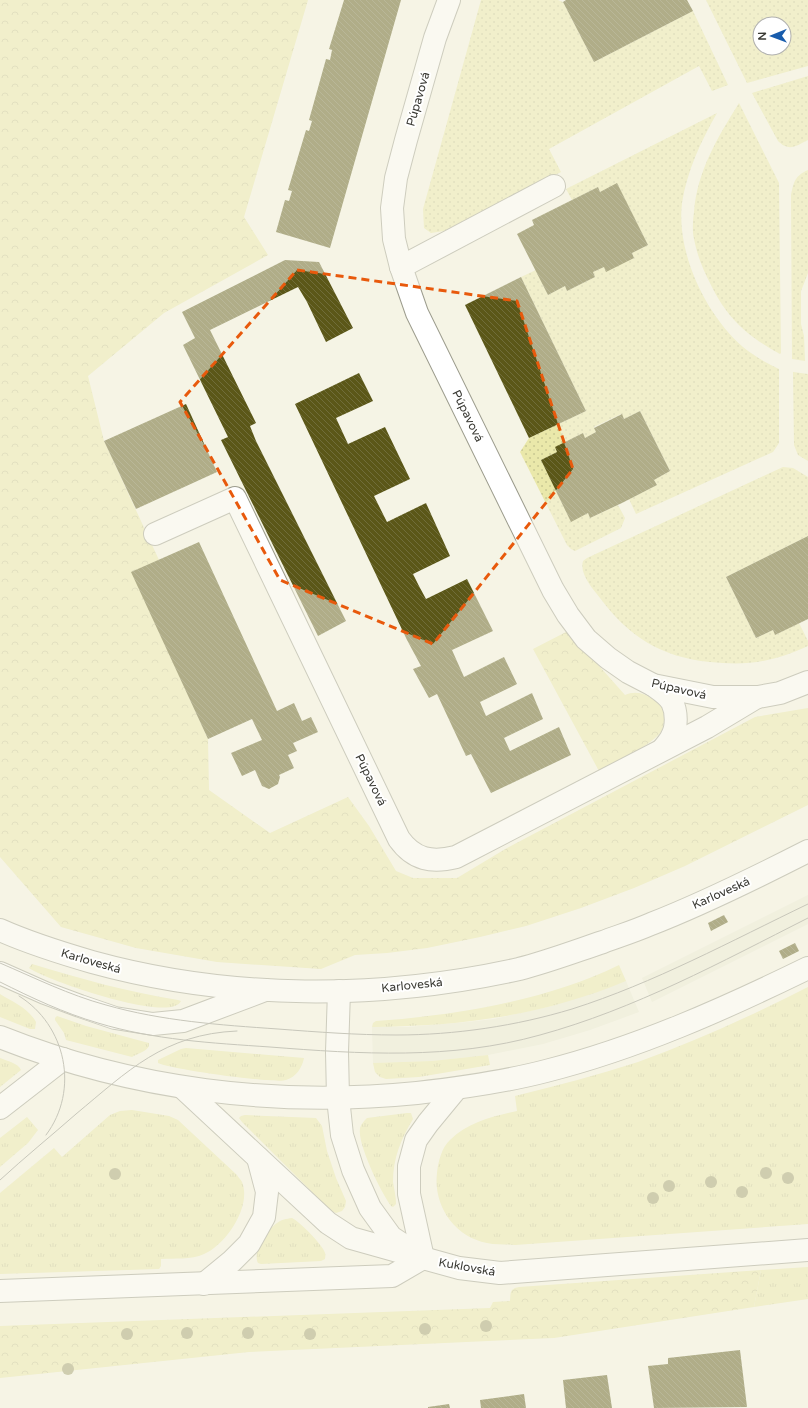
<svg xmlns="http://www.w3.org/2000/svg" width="808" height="1408" font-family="'Varela Round',sans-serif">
	<defs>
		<pattern id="grass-tufts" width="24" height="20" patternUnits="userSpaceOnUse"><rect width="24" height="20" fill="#eae8aa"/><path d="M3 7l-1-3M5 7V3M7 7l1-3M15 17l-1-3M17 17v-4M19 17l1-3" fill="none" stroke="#c9c893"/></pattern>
		<pattern id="forest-crowns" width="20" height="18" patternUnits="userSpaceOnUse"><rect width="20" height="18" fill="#eae8aa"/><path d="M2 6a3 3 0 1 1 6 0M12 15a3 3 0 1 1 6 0" fill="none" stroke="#c9c893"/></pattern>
		<pattern id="park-dots" width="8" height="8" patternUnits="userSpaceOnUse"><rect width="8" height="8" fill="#eae8aa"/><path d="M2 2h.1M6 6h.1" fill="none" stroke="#c9c893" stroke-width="1.8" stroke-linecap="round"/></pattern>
		<pattern id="building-back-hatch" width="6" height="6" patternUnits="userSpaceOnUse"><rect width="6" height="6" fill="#5b5718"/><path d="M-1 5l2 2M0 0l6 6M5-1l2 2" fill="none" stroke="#706d3a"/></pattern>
	</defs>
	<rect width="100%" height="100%" fill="#f5f4e5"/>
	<g fill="#ebead4">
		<path d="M808 895V924L652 1002 642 978Z"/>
		<path d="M626 981 639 1012 590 1030 543 1044 488 1055 432 1061 373 1063 372 1027H408L468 1022 494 1019 552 1006Z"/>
	</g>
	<g fill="url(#grass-tufts)">
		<path d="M32 964C81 979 128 992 178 1000L181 1001C171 1024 46 980 29 968Z"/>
		<path d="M619 965 626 981C541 1016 463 1026 372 1027L373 1023 376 1021C453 1016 549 1000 619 965Z"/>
		<path d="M808 987V1224L515 1245C506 1244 496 1245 487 1243 454 1237 433 1205 437 1173 438 1162 442 1147 450 1140 468 1122 494 1116 517 1111L515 1096C556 1086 597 1075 638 1062 696 1041 753 1015 808 987Z"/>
		<path d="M0 994C13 1002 28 1008 36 1022L35 1029H30L0 1017Z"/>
		<path d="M57 1016 86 1026 145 1042 149 1043V1046C147 1051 137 1054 132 1057L66 1040 64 1033 55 1020V1018Z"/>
		<path d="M186 1048 304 1058C302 1068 296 1077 286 1080 275 1084 169 1069 158 1063V1060L181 1049Z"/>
		<path d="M488 1055 490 1065 419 1077 386 1079 380 1077 375 1072 373 1063 432 1061Z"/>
		<path d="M0 1058C7 1061 18 1063 21 1070L0 1087Z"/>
		<path d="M132 1110 169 1116 178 1120 237 1175C238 1177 241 1180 242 1182 252 1206 226 1245 204 1254 191 1260 174 1258 161 1259V1266L159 1269 0 1274V1193L54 1148 62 1157 110 1115 120 1111Z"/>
		<path d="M407 1113H411L413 1119C401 1139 393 1158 393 1182 394 1189 396 1196 396 1204L393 1207 391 1206C381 1192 357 1144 360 1128 361 1124 364 1121 367 1118Z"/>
		<path d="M245 1115 316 1118 322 1126 327 1151 336 1178 346 1201 345 1207 342 1211 336 1213 331 1211 242 1122 239 1118 241 1116Z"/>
		<path d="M27 1117 38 1130 28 1143 0 1167V1138Z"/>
		<path d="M292 1218C300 1222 323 1245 325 1253 326 1255 325 1257 325 1259L321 1261 261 1264 258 1263C252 1252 268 1229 277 1223 282 1219 286 1219 292 1218Z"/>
		<path d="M808 1267V1299L754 1307 761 1270Z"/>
	</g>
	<g fill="url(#forest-crowns)">
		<path d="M0 0H308L244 217 268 255 164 313 88 376 104 441 159 560 132 572 208 739 209 790 270 833 348 797 369 826 396 871 413 878H457L507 848 755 717 808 708V805L685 866 634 888 581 908 526 926 480 937 427 948 387 953 355 955 321 969 217 962 136 948 61 927 0 857Z"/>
		<path d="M568 631 625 695C640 688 653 698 663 708 664 715 665 723 662 730 655 744 614 763 599 771L533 649Z"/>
		<path d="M761 1270 754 1307 554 1338 249 1352 0 1378V1326L490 1308 493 1302 510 1301C511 1293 509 1289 519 1287Z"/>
	</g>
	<g fill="url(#park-dots)" fill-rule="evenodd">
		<path d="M481 0H558L563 2 594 62 693 11 728 85 712 91 699 66 549 149 561 172 444 231 431 233 424 228 423 209Z"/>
		<path d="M706 0H808V66L747 83ZM760 24H784V48H760Z"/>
		<path d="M808 76V140C796 146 789 152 778 141L752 93Z"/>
		<path d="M739 103 779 183 781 353 780 354C747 336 727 318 711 285 703 270 697 255 694 239 692 230 693 220 694 212 697 171 718 137 739 103Z"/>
		<path d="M717 113C701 141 687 171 682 203 676 253 706 315 743 347 754 356 766 363 779 369V443L773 452 636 514 629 499 657 485 654 480 670 471 640 411 624 419 621 414 594 427 596 432 585 438 583 433 556 447 557 452 541 460 571 521 588 513 590 518 618 505 625 518 621 528 575 551 571 549 567 545 520 452 529 438 586 411 521 277 536 270 548 295 565 286 567 291 595 277 593 272 604 267 634 258 632 253 648 245 617 184 600 192 598 187 572 200 566 189Z"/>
		<path d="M808 170V273L801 291V324L804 336 805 361 792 359 791 195C794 181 795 176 808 170Z"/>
		<path d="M793 372 808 374V461L798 455 794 445Z"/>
		<path d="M783 467 793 468 808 477V536L726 577 756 638 773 630 775 635 799 623 808 641V646C773 662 748 666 710 662 661 657 629 637 600 598 593 589 579 574 583 561L587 558Z"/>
	</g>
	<g fill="url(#building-back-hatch)">
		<path d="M344 0H401L330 248 276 232 285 200 289 201 292 191 288 190 306 130 309 131 312 121 309 120 326 59 330 60 332 50 329 49Z"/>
		<path d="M566 0H687L693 11 594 62 563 2Z"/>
		<path d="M617 183 648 245 632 253 634 258 606 272 604 267 593 272 595 277 567 291 565 286 548 295 517 234 534 225 532 220 598 187 600 192Z"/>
		<path d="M285 260 319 262 353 328 326 342 307 302 298 287 210 330 256 423 250 426 256 441 346 621 318 636 221 440 228 437 183 345 195 338 182 312Z"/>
		<path d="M521 277 586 411 529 438 465 305Z"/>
		<path d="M359 373 373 401 336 418 348 444 385 427 410 479 374 496 387 522 426 503 450 556 413 574 419 586 426 599 467 579 493 631 452 650 464 677 504 657 517 684 480 702 486 716 532 693 543 719 504 738 510 751 559 727 571 755 491 793 471 754 466 756 437 694 429 698 413 669 421 666 407 640 295 404Z"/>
		<path d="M186 404 217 472 136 509 104 441Z"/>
		<path d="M640 411 670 471 654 480 657 485 622 503 590 518 588 513 571 522 541 460 557 452 555 447 583 433 585 438 596 432 594 428 622 414 624 419Z"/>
		<path d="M808 536V619L775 635 773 630 756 638 726 577Z"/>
		<path d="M199 542 277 711 294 703 302 721 311 717 318 732 293 743 297 751 288 755 294 768 279 775 280 777 278 784 269 789 262 786 255 770 242 776 231 753 262 740 252 719 208 739 131 572Z"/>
		<path d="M724 915 728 922 711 931 708 923Z"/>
		<path d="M795 943 799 951 783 959 779 951Z"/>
		<path d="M740 1350 747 1407 654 1408 648 1366 668 1364V1358Z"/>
		<path d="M607 1375 612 1408H566L563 1380Z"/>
		<path d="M524 1394 526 1408H481L480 1400Z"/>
		<path d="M449 1404 450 1408H428V1407Z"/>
	</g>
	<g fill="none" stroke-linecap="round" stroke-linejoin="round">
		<defs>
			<g id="minor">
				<path d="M449 0 435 38 406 140 396 178 392 208 394 239 401 267 417 313 553 590 568 615 586 639 608 658 628 672 653 685 713 697H758L780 693 808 682"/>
				<path d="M401 267 554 186"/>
				<path d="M155 534 235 498 399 839C414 860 432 863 456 857L707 727 757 697"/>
				<path d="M653 685C660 690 668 695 672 702 677 712 677 727 672 736 670 741 666 745 663 749"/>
				<path d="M0 973 45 993 80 1006 115 1018 153 1024 183 1021 265 990"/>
				<path d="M339 991 337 1052 338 1098 342 1135 353 1170 370 1208 391 1237 423 1258 459 1268 500 1273 808 1250"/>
				<path d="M183 1088 328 1223 351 1238 408 1254"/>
				<path d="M0 1108 63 1059"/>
				<path d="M423 1258 409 1194V1166L416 1140 428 1123 456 1089"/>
				<path d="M204 1284 232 1261 249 1244 264 1217 267 1192 258 1158"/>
				<path d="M0 1291 392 1276 423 1258"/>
			</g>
			<g id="major">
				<path d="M0 930C29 943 61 953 92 962 230 1000 379 1000 519 969 547 962 576 951 603 942 619 936 635 931 651 924 705 903 757 877 808 851"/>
				<path d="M0 1037C133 1090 276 1107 417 1093 460 1088 504 1082 546 1071 637 1048 724 1009 808 968"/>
			</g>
		</defs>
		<use href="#minor" stroke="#9c9c8d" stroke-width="24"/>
		<use href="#major" stroke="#9c9c8d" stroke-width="24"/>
		<use href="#minor" stroke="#fff" stroke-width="22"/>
		<use href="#major" stroke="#fff" stroke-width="22"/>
		<g stroke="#909086" stroke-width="1">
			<path d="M0 963C35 978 69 995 106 1005 162 1021 220 1025 278 1029 317 1032 357 1035 396 1035 455 1035 516 1026 572 1009 654 983 731 941 808 904"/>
			<path d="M0 982C32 998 64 1013 98 1023 154 1040 212 1043 270 1047 360 1054 451 1060 540 1035 635 1009 721 962 808 918"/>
			<path d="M19 996C66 1025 80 1090 46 1135"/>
			<path d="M0 1180C25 1157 51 1136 76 1114 128 1071 164 1034 237 1031"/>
		</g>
	</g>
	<g fill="#a09d6d">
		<circle cx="766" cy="1173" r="6"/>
		<circle cx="115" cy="1174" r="6"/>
		<circle cx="788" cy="1178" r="6"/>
		<circle cx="711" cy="1182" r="6"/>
		<circle cx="669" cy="1186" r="6"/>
		<circle cx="742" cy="1192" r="6"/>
		<circle cx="653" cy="1198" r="6"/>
		<circle cx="486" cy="1326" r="6"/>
		<circle cx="425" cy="1329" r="6"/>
		<circle cx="187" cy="1333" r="6"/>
		<circle cx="248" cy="1333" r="6"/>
		<circle cx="127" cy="1334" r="6"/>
		<circle cx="310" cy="1334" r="6"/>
		<circle cx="68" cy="1369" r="6"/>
	</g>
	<path d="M0 0H808V1408H0ZM297 270 517 301 573 469 433 644 280 580 180 402Z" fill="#f5f4e5" fill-opacity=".55" fill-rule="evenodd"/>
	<path fill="none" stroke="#e8590c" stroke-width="3" stroke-dasharray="8 5" stroke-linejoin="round" d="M297 270 517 301 573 469 433 644 280 580 180 402Z"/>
	<g text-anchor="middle" stroke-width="4" stroke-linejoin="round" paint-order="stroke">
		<g font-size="12" fill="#3a3a34" stroke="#fff">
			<text transform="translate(418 99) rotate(-74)" y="4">Púpavová</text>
			<text transform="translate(468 416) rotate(64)" y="4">Púpavová</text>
			<text transform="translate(679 689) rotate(13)" y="4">Púpavová</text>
			<text transform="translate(371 780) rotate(64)" y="4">Púpavová</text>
			<text transform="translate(721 893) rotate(-24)" y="4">Karloveská</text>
			<text transform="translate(91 961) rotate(16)" y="4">Karloveská</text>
			<text transform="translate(412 985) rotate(-6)" y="4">Karloveská</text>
			<text transform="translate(467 1267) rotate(10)" y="4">Kuklovská</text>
		</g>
	</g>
	<g transform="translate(772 36) rotate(269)"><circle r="19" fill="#ffffff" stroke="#b0b0ae"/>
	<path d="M0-3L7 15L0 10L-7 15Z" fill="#185cac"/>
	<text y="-6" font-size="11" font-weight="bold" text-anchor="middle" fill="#3a3a34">N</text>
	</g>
</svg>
